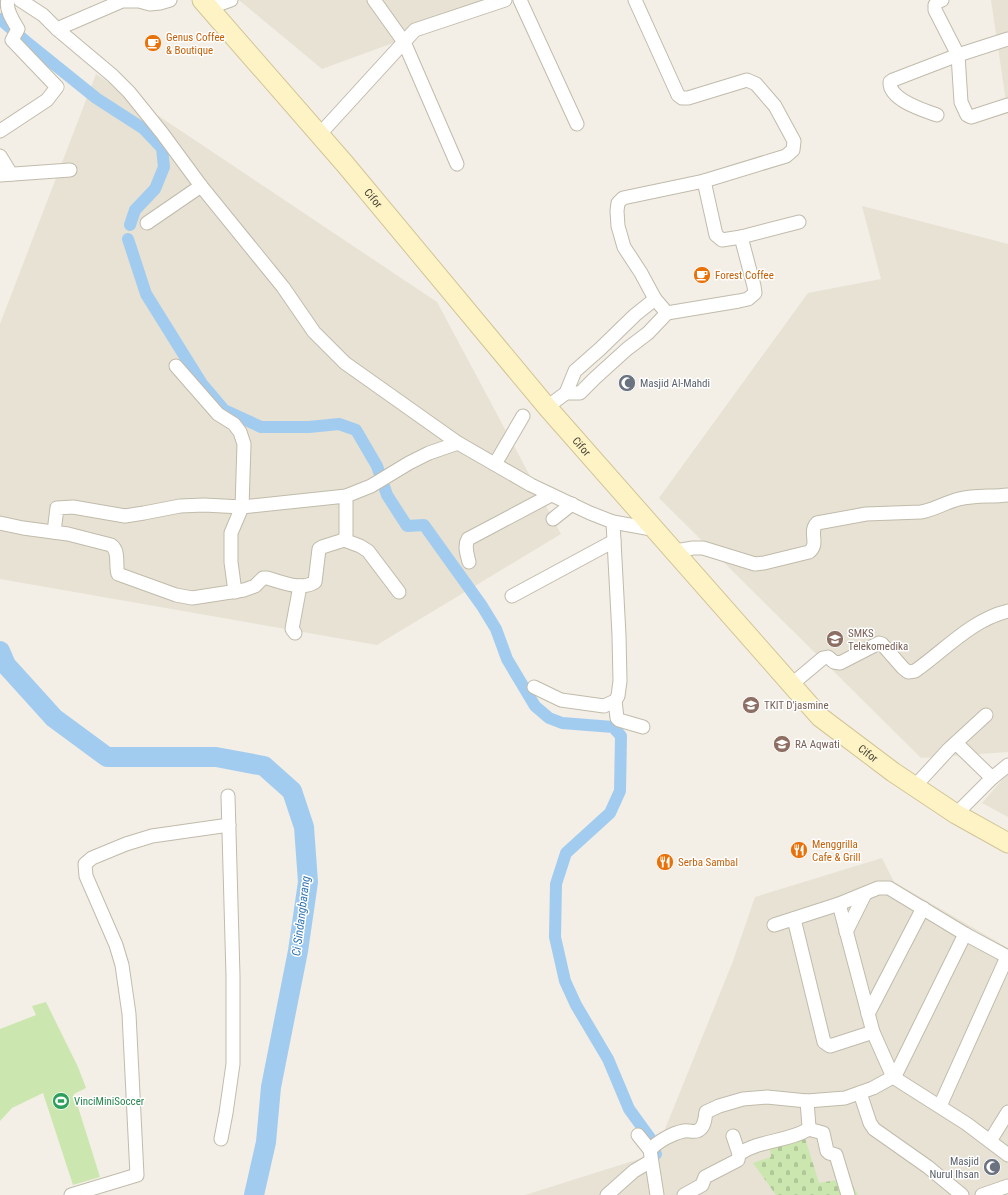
<svg xmlns="http://www.w3.org/2000/svg" width="1008" height="1195" font-family="'Roboto Condensed',sans-serif">
	<defs>
		<pattern id="cemetery-stones" width="16" height="16" patternUnits="userSpaceOnUse"><rect width="16" height="16" fill="#cbe7af"/><path d="M2 7V4a2 2 0 0 1 4 0v3zM10 15v-3a2 2 0 0 1 4 0v3z" fill="#b0c797"/></pattern>
	</defs>
	<rect width="100%" height="100%" fill="#f3efe6"/>
	<g fill="#e7e2d4">
		<path d="M239 0H511L322 69Z"/>
		<path d="M991 0H1008V115Z"/>
		<path d="M96 74 437 302 561 534 377 645 0 579V324Z"/>
		<path d="M862 206 1008 244V752L921 758 659 498 808 293 881 279Z"/>
		<path d="M1008 773V817L982 803Z"/>
		<path d="M882 858 894 882 1008 948V1195H525L655 1154 733 961 755 897Z"/>
	</g>
	<path fill="url(#cemetery-stones)" d="M805 1138 819 1183 849 1178 858 1195H776L753 1163 771 1157 770 1149Z"/>
	<path fill="#cbe7af" d="M46 1002 78 1067 86 1088 74 1094 100 1177 73 1185 43 1093 12 1108 0 1121V1029L36 1015 32 1006Z"/>
	<g fill="none" stroke-linecap="round" stroke-linejoin="round">
		<g stroke="#a2ccef" stroke-width="12">
			<path d="M0 19 29 44 96 98 144 129 162 148 164 167 155 189 135 210 130 225"/>
			<path d="M128 239 146 294 202 384 224 410 261 427H309L339 424 356 430 377 466 387 495 407 526 424 525 482 606 496 629 507 659 535 706 549 718 562 723 613 727 621 736 620 791 610 813 566 853 556 884 555 937 565 981 576 1005 608 1059 629 1109 650 1138 656 1154"/>
		</g>
		<path stroke="#a2ccef" stroke-width="20" d="M0 651 6 665 54 718 107 757H216L264 766 292 791 304 827 308 882 298 951 271 1087 266 1142 254 1195"/>
		<defs>
			<g id="street">
				<path d="M20 0 43 15 57 29 113 76 129 92 162 133 201 186 283 287 314 332 345 363 458 443 531 485 590 513 613 522 657 530"/>
				<path d="M374 0 404 42 415 30 505 0"/>
				<path d="M520 0 577 124"/>
				<path d="M635 0 678 95 682 98H688L747 80 756 84 775 106 794 141 793 150 786 156 704 181"/>
				<path d="M942 0 937 2 935 5V10L958 55 961 102 967 115 971 117 1008 105"/>
				<path d="M209 8 231 0"/>
				<path d="M57 29 122 1H139L150 4 160 3 170 0"/>
				<path d="M937 115C923 110 889 100 890 82L893 80 958 55 1008 39"/>
				<path d="M0 131 47 100 57 87 12 40 18 29C13 21 5 9 8 0"/>
				<path d="M319 135 404 42 457 164"/>
				<path d="M0 156 11 174"/>
				<path d="M0 175 70 170"/>
				<path d="M147 223 201 186"/>
				<path d="M667 313 655 299 641 273 624 247 618 226 617 211 618 203 623 198 704 181 716 235 722 240 741 237"/>
				<path d="M176 366 218 414 234 424 240 432 244 444 242 507 231 533V562L235 592"/>
				<path d="M566 393 575 371 600 349 635 315 655 299"/>
				<path d="M547 407 566 393H580L595 378 627 349 648 333 667 313 739 301 748 299 755 293 754 286 741 237 799 222"/>
				<path d="M495 464 523 416"/>
				<path d="M553 519 572 504"/>
				<path d="M0 523 23 528 68 534 111 545C120 551 115 565 118 574L176 595 192 598 244 590 255 586 263 578H267C282 582 301 591 315 582L319 549 322 547 344 540 346 535V496"/>
				<path d="M54 532 57 508 73 507 125 516 144 513 180 506 204 505 242 507 346 496 371 486 409 463 429 453 458 443"/>
				<path d="M344 540 360 546 368 551 399 592"/>
				<path d="M675 551 693 548H703L755 564 764 563 809 552C820 544 808 532 817 523L866 514 921 512C934 510 946 502 959 499 975 495 992 497 1008 495"/>
				<path d="M469 562C467 554 464 546 468 539L551 495"/>
				<path d="M512 596 614 541"/>
				<path d="M295 633 292 629 300 586"/>
				<path d="M792 684 823 658 828 657 834 662 840 663 879 643 882 644 903 668 908 672 915 671C945 650 971 620 1008 611"/>
				<path d="M534 687 561 700 604 706 615 701 618 696 620 681 619 635 613 522"/>
				<path d="M615 701 617 718 619 720 643 727"/>
				<path d="M956 743 992 778"/>
				<path d="M915 786 949 749 986 715"/>
				<path d="M956 814 992 778 1008 765"/>
				<path d="M839 904 873 1032 893 1077 967 1124 1008 1155"/>
				<path d="M794 919 824 1042 830 1046 873 1032"/>
				<path d="M774 925 839 904 878 888H889L965 934 1008 957"/>
				<path d="M846 932 865 894"/>
				<path d="M868 1014 923 908"/>
				<path d="M860 1093 870 1123 874 1129 928 1167 962 1195"/>
				<path d="M940 1106 1007 957"/>
				<path d="M809 1127 812 1130 823 1133 827 1151 829 1153 836 1155 848 1195"/>
				<path d="M638 1135 650 1150 657 1195"/>
				<path d="M221 1139 226 1113 233 1064V976L228 796"/>
				<path d="M990 1141 1008 1112"/>
				<path d="M650 1150C658 1141 673 1133 684 1131 689 1130 695 1133 699 1130 705 1126 705 1118 706 1112L719 1106 743 1099 767 1097 807 1101 845 1098 873 1088 893 1077 897 1072 965 934"/>
				<path d="M739 1154C759 1140 786 1142 807 1130L809 1127 807 1101"/>
				<path d="M71 1195 137 1175 129 1014 122 965 116 945 86 876 85 864 92 858 126 844 152 836 229 825"/>
				<path d="M607 1195 634 1171 651 1161"/>
				<path d="M684 1195 702 1185 705 1177 738 1160 739 1154 733 1136"/>
				<path d="M982 1195 1008 1186"/>
			</g>
			<g id="secondary">
				<path id="s1" d="M202 0 345 164 547 407 820 717 893 772 956 814 1008 843"/>
			</g>
		</defs>
		<use href="#street" stroke="#c1bbab" stroke-width="15"/>
		<use href="#secondary" stroke="#d2c596" stroke-width="21"/>
		<use href="#street" stroke="#fff" stroke-width="13"/>
		<use href="#secondary" stroke="#fef3c5" stroke-width="19"/>
	</g>
	<defs>
		<symbol id="cafe-disc" viewBox="-11 -11 22 22"><circle r="9.5" fill="#e8710a" stroke="#fff"/><path d="M-5.5-4.5H6V0H3Q3 3.5 0 3.5H-2.5Q-5.5 3.5-5.5 0ZM3-3.2v2h1.7v-2ZM-6 4.5H4V6H-6Z" fill="#fff"/></symbol>
		<symbol id="mosque-disc" viewBox="-11 -11 22 22"><circle r="9.5" fill="#6b7280" stroke="#fff"/><path d="M3.5-4.9A6 6 0 1 0 3.5 4.9A5 5 0 1 1 3.5-4.9Z" fill="#fff"/></symbol>
		<symbol id="school-disc" viewBox="-11 -11 22 22"><circle r="9.5" fill="#8d6e63" stroke="#fff"/><path d="M0-5L7-2L0 1L-7-2ZM-4 1L0 2.5L4 1V4Q0 6-4 4Z" fill="#fff"/></symbol>
		<symbol id="restaurant-disc" viewBox="-11 -11 22 22"><circle r="9.5" fill="#e8710a" stroke="#fff"/><path d="M-5-6h1v4h1v-4h1v4h1v-4h1v5L-1.5 .5V6h-2V.5L-5-1ZM5-6V6H3V1.5H1.5Q1.5-4 5-6Z" fill="#fff"/></symbol>
		<symbol id="stadium-disc" viewBox="-11 -11 22 22"><circle r="9.5" fill="#2e9e5b" stroke="#fff"/><path d="M0-5a6.5 5 0 1 0 0 10a6.5 5 0 1 0 0-10ZM-3.5-1.8h7v3.6h-7Z" fill="#fff"/></symbol>
	</defs>
	<g fill-rule="evenodd">
		<use href="#cafe-disc" x="143" y="33" width="20" height="20"/>
		<use href="#cafe-disc" x="692" y="265" width="20" height="20"/>
		<use href="#mosque-disc" x="617" y="373" width="20" height="20"/>
		<use href="#school-disc" x="825" y="629" width="20" height="20"/>
		<use href="#school-disc" x="741" y="695" width="20" height="20"/>
		<use href="#school-disc" x="772" y="734" width="20" height="20"/>
		<use href="#restaurant-disc" x="789" y="840" width="20" height="20"/>
		<use href="#restaurant-disc" x="655" y="852" width="20" height="20"/>
		<use href="#stadium-disc" x="51" y="1091" width="20" height="20"/>
		<use href="#mosque-disc" x="982" y="1157" width="20" height="20"/>
	</g>
	<g text-anchor="middle" stroke-width="3" stroke-linejoin="round" paint-order="stroke">
		<g font-size="11" fill="#c56008" stroke="#fff" text-anchor="start">
			<text x="166" y="41">Genus Coffee<tspan x="166" dy="13">&amp; Boutique</tspan></text>
			<text x="715" y="279">Forest Coffee</text>
			<text x="812" y="848">Menggrilla<tspan x="812" dy="13">Cafe &amp; Grill</tspan></text>
			<text x="678" y="866">Serba Sambal</text>
		</g>
		<g font-size="11" fill="#454035" stroke="#fff">
			<text dy="4" stroke="none"><textPath href="#s1" startOffset="262">Cifor</textPath></text>
			<text dy="4" stroke="none"><textPath href="#s1" startOffset="586">Cifor</textPath></text>
			<text dy="4" stroke="none"><textPath href="#s1" startOffset="1007">Cifor</textPath></text>
		</g>
		<g font-size="11" fill="#5b616d" stroke="#fff" text-anchor="start">
			<text x="640" y="387">Masjid Al-Mahdi</text>
			<text x="979" y="1165" text-anchor="end">Masjid<tspan x="979" dy="13">Nurul Ihsan</tspan></text>
		</g>
		<g font-size="11" fill="#785e54" stroke="#fff" text-anchor="start">
			<text x="848" y="637">SMKS<tspan x="848" dy="13">Telekomedika</tspan></text>
			<text x="764" y="709">TKIT D'jasmine</text>
			<text x="795" y="748">RA Aqwati</text>
		</g>
		<g font-size="11" fill="#27864d" stroke="#fff" text-anchor="start">
			<text x="74" y="1105">VinciMiniSoccer</text>
		</g>
		<g font-size="12" font-style="italic" fill="#3073b0" stroke="#fff">
			<text transform="translate(301 916) rotate(-83)" y="4">Ci Sindangbarang</text>
		</g>
	</g>
</svg>
